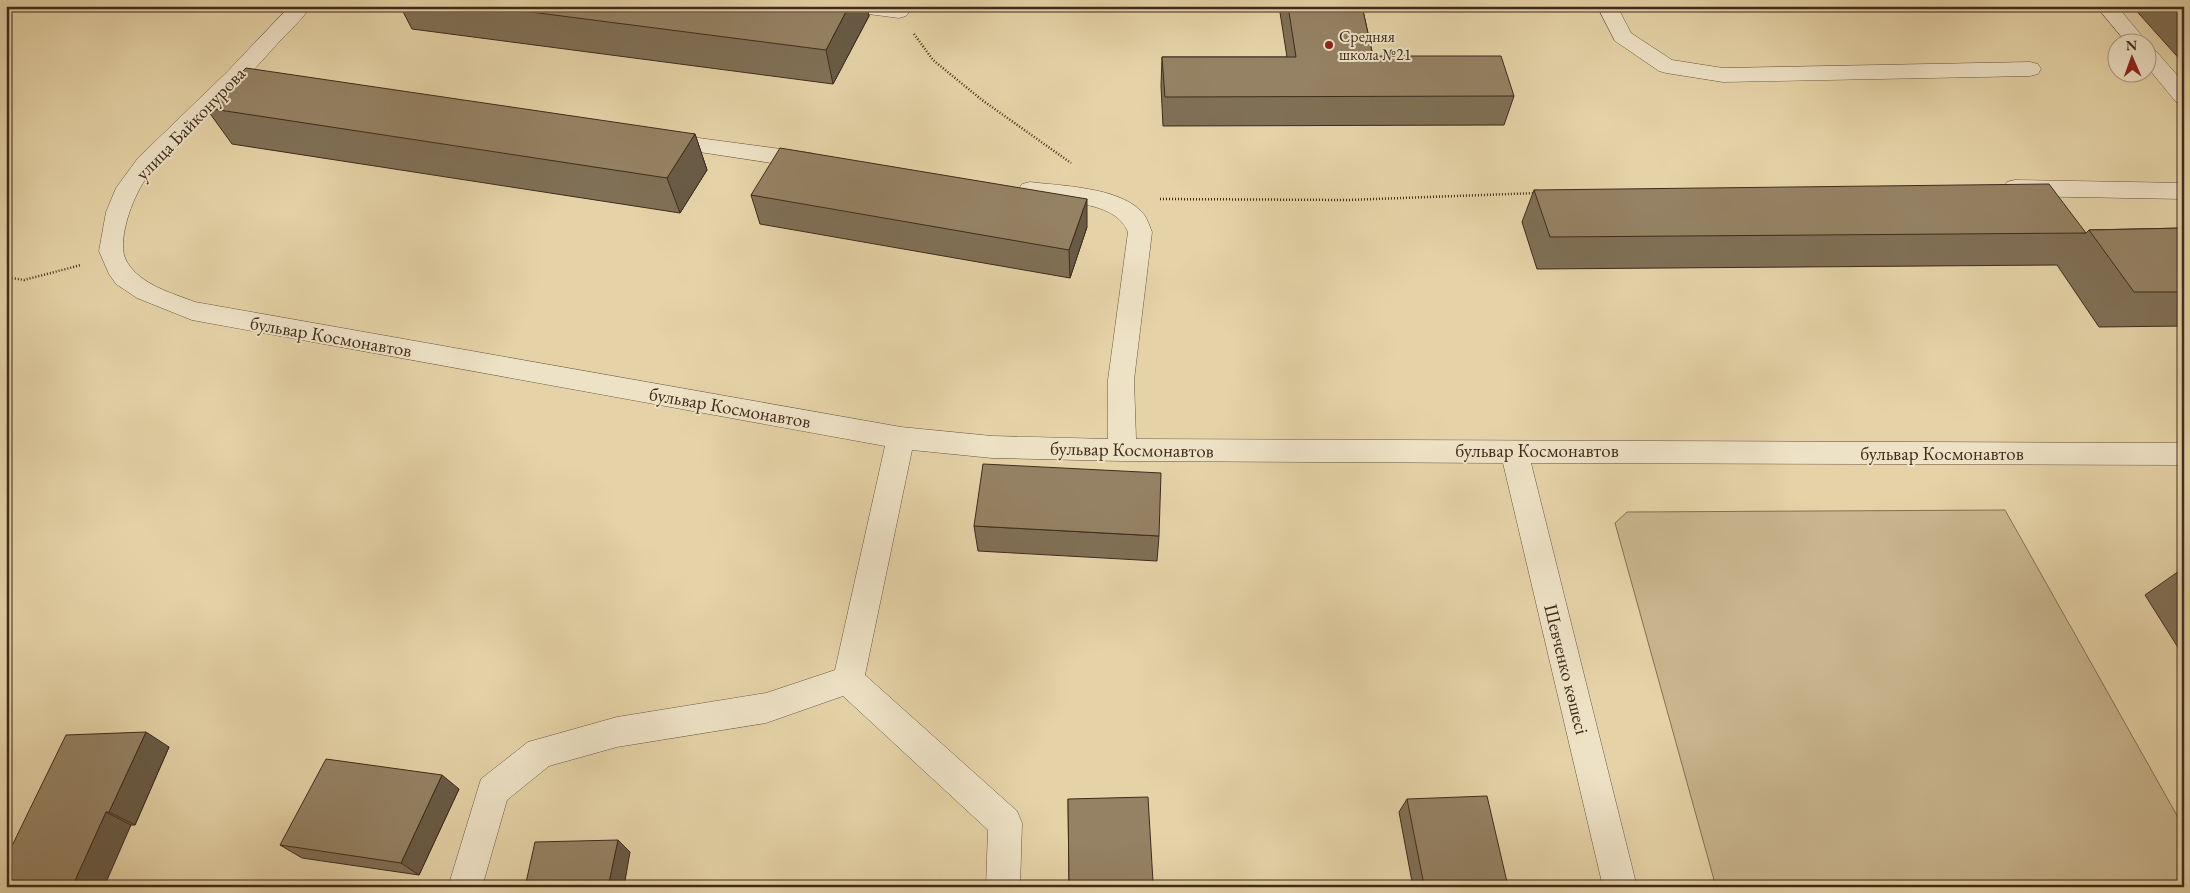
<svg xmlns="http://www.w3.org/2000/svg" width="2190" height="893" font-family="'EB Garamond',serif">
	<rect width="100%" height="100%" fill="#e5d3a7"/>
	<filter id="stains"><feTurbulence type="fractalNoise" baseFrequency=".004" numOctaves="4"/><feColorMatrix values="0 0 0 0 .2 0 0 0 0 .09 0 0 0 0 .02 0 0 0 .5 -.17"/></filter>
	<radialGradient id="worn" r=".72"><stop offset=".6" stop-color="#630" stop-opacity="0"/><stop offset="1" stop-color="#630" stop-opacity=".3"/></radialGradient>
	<path fill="#c9b68f" stroke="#847056" d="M2005 510 2184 828V887H1716L1615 523 1627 512Z"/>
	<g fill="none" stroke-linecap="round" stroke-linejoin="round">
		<defs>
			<g id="minor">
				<path d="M290 6H311C302 20 289 31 278 43 256 68 233 92 209 115 187 136 163 155 145 180 133 197 115 243 127 262 141 285 172 293 195 302L901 427 992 436 1108 439V380L1128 232C1114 197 1053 204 1022 196L1018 190 1022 184 1030 182C1062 186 1117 187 1141 211 1147 217 1149 225 1152 232L1134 380 1136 439 2184 443V465L1531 463 1637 887H1603L1503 463 1122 461 992 458 912 450 865 675 1017 811 1022 823 1020 887H986L988 830 843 696 766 723 617 747 549 766 507 800 482 887H448L481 779 528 742 617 717 766 693 835 670 885 446 192 320 137 298 116 284 109 274 99 251 106 212 116 188 138 158 227 72Z"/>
				<path d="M843 6H900L906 8 909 12 906 16 899 18 853 12 846 10Z"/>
				<path d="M1597 6H1617L1631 33 1672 60 1723 68 2030 62 2038 64 2041 69 2038 74 2030 76 1723 82 1666 73 1659 71 1615 41Z"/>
				<path d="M2096 6H2117L2147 42H2126Z"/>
				<path d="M2148 49 2155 50 2184 83V104L2176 102 2148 68Z"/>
				<path d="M661 133 811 153 819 156 822 161 819 166 811 169 653 145 650 140 653 135Z"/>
				<path d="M2015 180 2184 183V199L2015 196 2007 194 2003 188 2007 182Z"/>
			</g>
		</defs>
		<use href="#minor" stroke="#68553f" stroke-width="1"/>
		<g stroke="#3e2b1c" stroke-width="2.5" stroke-dasharray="1 2" stroke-linecap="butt">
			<path d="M914 34 933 60 982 100 1071 163"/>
			<path d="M1160 199 1348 200 1537 193"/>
			<path d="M6 277 24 280 81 265"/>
		</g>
		<use href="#minor" fill="#eee2c6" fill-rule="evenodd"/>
	</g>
	<g fill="#807056" stroke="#3e2b1c">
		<path d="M400 6H867L869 16 833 84 412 29Z"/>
		<path d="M1279 6H1362L1373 56 1514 96 1504 125 1163 126 1161 86 1162 57H1287Z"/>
		<path d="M2132 6H2184V64Z"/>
		<path d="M206 108 695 134 707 170 680 213 232 144Z"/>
		<path d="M1534 190 2086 233 2089 230 2184 228V326L2099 327 2057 265 1537 269 1522 222Z"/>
		<path d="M751 195 1087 227 1070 278 760 224Z"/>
		<path d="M974 526 1159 536 1157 561 978 551Z"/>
		<path d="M2179 571H2184V657L2145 595Z"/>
		<path d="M169 747 135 825H131L8 854Z"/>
		<path d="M459 789 419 875 302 858 280 845Z"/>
		<path d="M1068 799 1153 882V887H1069Z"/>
		<path d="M1407 799 1507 882 1502 887H1413L1399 812Z"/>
	</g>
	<g fill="#685b46" stroke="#3e2b1c">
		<path d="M849 6H867L869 16 833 84 826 50Z"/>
		<path d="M695 134 707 170 680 213 667 178Z"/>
		<path d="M1087 199V227L1070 278 1069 250Z"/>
		<path d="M146 732 169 747 135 825 109 812Z"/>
		<path d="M442 775 459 789 419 875 401 863Z"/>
		<path d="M106 812 131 825 104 887H72Z"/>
		<path d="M618 840 630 852 624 887H608Z"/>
	</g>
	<g fill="#958264" stroke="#3e2b1c">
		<path d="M484 6H849L826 50Z"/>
		<path d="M1288 6H1362L1373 56H1501L1514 96 1165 97 1162 57H1296Z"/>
		<path d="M246 68 695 134 667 178 206 108Z"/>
		<path d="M780 148 1087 199 1069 250 751 195Z"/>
		<path d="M2049 184 2086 233 1550 237 1534 190Z"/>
		<path d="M2184 228V292H2134L2089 230Z"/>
		<path d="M983 464 1161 473 1159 536 974 526Z"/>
		<path d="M2179 571H2184V577Z"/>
		<path d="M146 732 109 812H106L72 887H6V854H8L66 735Z"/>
		<path d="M326 759 442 775 401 863 280 845Z"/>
		<path d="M1487 796 1507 882 1424 885 1407 799Z"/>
		<path d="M1148 797 1153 882 1069 885 1068 799Z"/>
		<path d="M618 840 608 887H525L535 842Z"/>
	</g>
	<circle fill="#8f2418" stroke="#eee2c6" stroke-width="2" cx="1329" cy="45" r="5"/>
	<g text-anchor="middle" stroke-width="4" stroke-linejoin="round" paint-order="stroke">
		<g font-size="16" fill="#3e2b1c" stroke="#eee2c6" text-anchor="start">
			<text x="1339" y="42">Средняя<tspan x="1339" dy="18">школа №21</tspan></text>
		</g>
		<g font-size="19" fill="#3e2b1c" stroke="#eee2c6">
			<text transform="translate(190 123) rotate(-46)" y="7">улица Байконурова</text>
			<text transform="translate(331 336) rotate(10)" y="7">бульвар Космонавтов</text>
			<text transform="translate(730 407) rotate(10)" y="7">бульвар Космонавтов</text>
			<text transform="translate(1132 449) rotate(1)" y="7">бульвар Космонавтов</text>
			<text x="1537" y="457">бульвар Космонавтов</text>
			<text x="1942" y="460">бульвар Космонавтов</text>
			<text transform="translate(1567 669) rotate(76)" y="7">Шевченко көшесі</text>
		</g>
	</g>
	<rect width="2190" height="893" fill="none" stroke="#e5d3a7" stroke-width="25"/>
	<rect x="8" y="8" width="2175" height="878" fill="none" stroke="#3e2b1c" stroke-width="2.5"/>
	<rect x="12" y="12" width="2165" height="868" fill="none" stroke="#3e2b1c"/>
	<g transform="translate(2132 58) rotate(358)"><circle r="24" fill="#eee2c6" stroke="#a89982"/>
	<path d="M0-4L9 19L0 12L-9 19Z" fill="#8f2418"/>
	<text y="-8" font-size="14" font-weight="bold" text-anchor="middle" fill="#3e2b1c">N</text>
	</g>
	<rect width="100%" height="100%" filter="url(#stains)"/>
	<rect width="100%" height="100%" fill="url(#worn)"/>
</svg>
